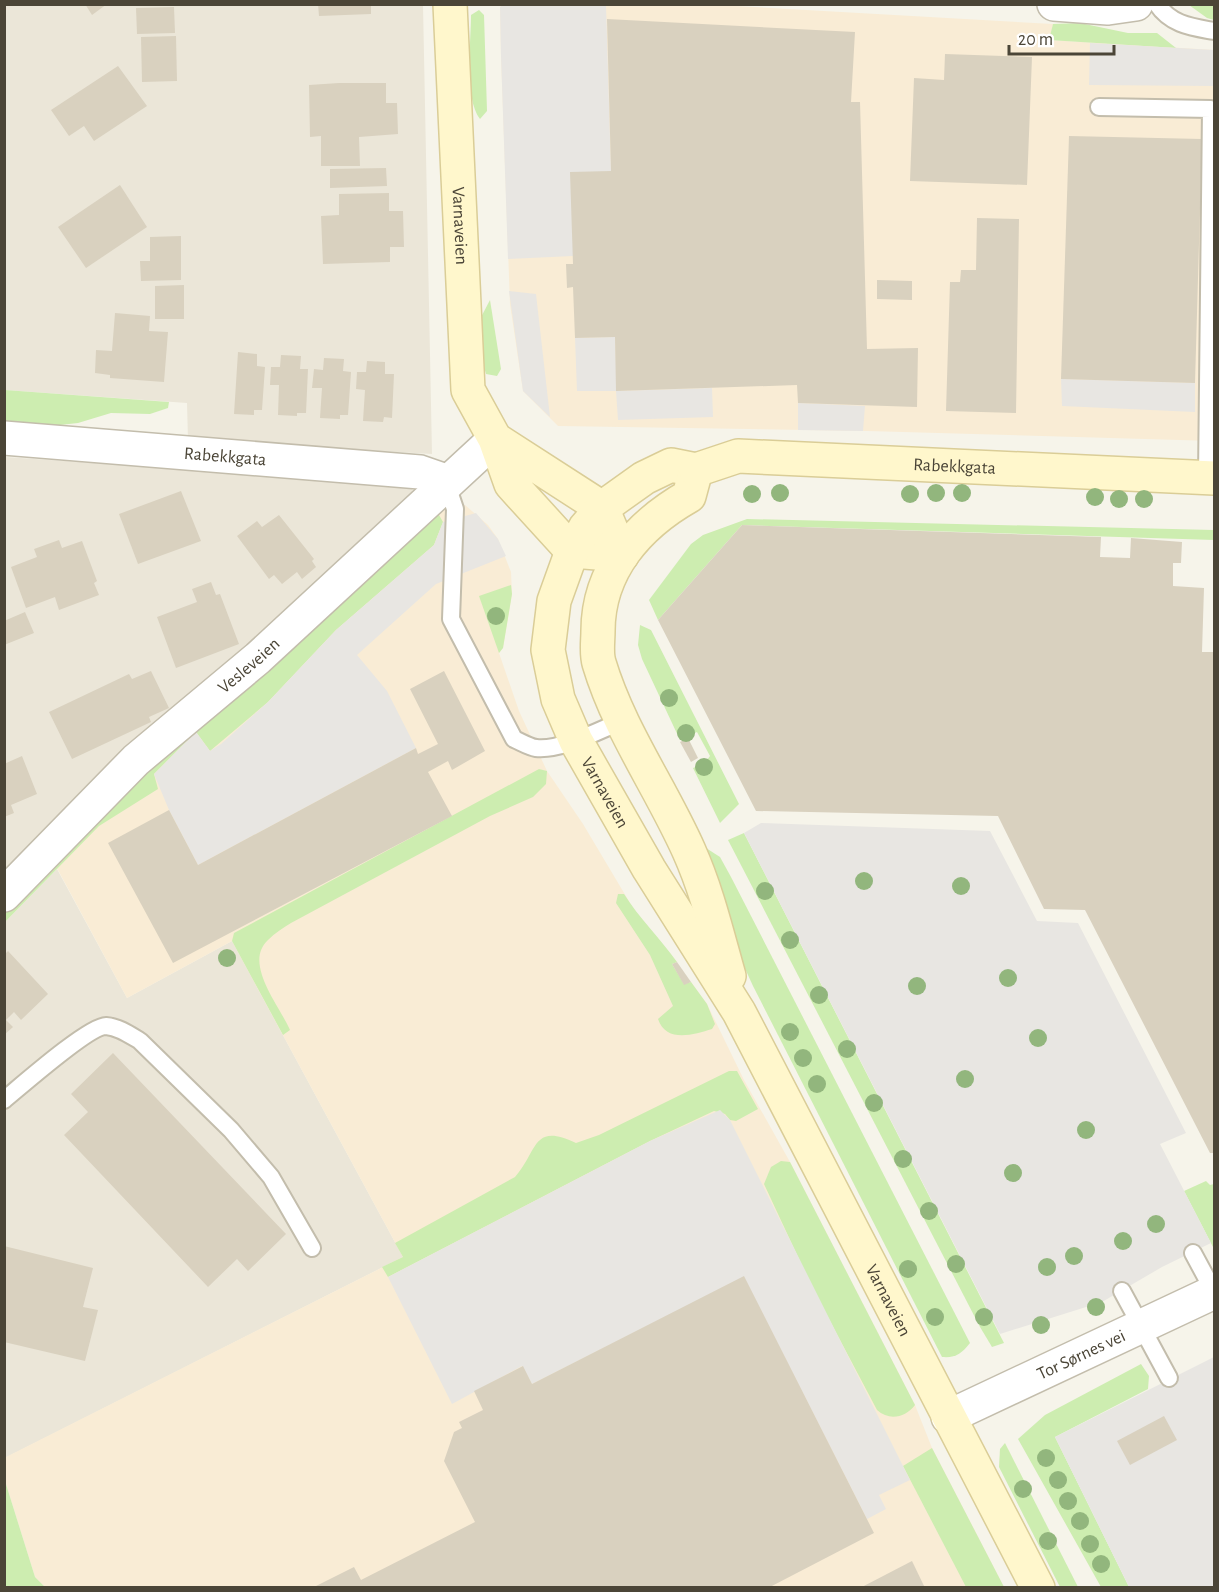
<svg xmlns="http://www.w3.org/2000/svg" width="1219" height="1592" font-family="'Alegreya Sans',sans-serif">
	<rect width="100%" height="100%" fill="#f6f4ea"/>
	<g fill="#ebe6d8">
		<path d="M4 5H423L432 454 188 440 187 403 5 390Z"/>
		<path d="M5 457 408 484 414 492 415 499 63 813 5 869Z"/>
		<path d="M57 869 127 998 232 941 403 1257 5 1458V922Z"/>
	</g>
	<g fill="#f9ecd5">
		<path d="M504 4 718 5 1053 24 1050 40 1214 50V441L867 431 558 426 523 391 510 304 501 56 500 7Z"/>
		<path d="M465 505 488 525 498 539 511 572 512 594 503 648 499 653 519 711 547 771 583 824 633 908 677 962 672 964 684 984 691 982 707 1004 744 1080 790 1162 915 1405 932 1448 1004 1587H45L35 1577 5 1481 4 1458 403 1257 232 941 127 998 51 857 430 511Z"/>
	</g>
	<g fill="#cdedb0">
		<path d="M1189 5H1214V20L1207 18Z"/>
		<path d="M479 10 484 15 487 111 480 119C464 98 471 42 471 15Z"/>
		<path d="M1080 23 1128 33H1157L1176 48 1049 40 1053 24Z"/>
		<path d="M490 300 501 369 497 376 486 374 480 352 479 321Z"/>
		<path d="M5 390 169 402 168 408 150 414 111 413 78 423 42 427 5 425Z"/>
		<path d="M430 511 439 515 443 522 434 545 336 630 268 702 210 751 196 732 154 774 158 789 99 826 5 922V904L51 857Z"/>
		<path d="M747 519 1214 530V540L742 525 658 620 649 600 691 544 703 535Z"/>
		<path d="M511 585 512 594 503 648 499 653 479 596Z"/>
		<path d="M640 625 651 630 739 804 720 823 693 768 704 764 710 756 697 732 680 740 642 659 638 645Z"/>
		<path d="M539 769 547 771 546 784 533 797 490 816 291 923C283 928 275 933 268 940 243 963 279 1005 290 1030L283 1035 232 941 234 933Z"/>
		<path d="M744 833 1004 1343 992 1347 980 1327 728 840Z"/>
		<path d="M706 848 720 857 731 877 970 1343C961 1354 956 1358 942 1357L753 986 737 951 703 851Z"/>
		<path d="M618 894H624C639 918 660 938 677 962L672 964 684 984 691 982 707 1004 715 1024 712 1029C693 1035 666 1043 658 1019L673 1006 650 955 616 903Z"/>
		<path d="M729 1071H737L758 1109 736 1121 730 1120 725 1114 714 1111 650 1141 388 1277 382 1267 403 1257 395 1243 515 1177C538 1151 532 1122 576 1143L599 1135Z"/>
		<path d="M781 1161 790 1162 915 1405C905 1418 889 1421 877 1410L812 1287 764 1184 771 1167Z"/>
		<path d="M1206 1181 1210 1185 1214 1184V1249L1184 1191Z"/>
		<path d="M1141 1364 1149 1376 1148 1389 1055 1437 1129 1587H1101L1018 1439 1045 1415Z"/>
		<path d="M1005 1443 1078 1587H1060L999 1467 1000 1449Z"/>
		<path d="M932 1448 1004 1587H966L903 1466Z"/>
		<path d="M5 1481 35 1577 45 1587H5Z"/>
	</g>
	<g fill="#e8e6e2">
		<path d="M504 4 606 5 611 171 573 256 508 259 501 56 500 7Z"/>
		<path d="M1090 43 1214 50V86L1089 85Z"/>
		<path d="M509 291 536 294 550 417 523 391Z"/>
		<path d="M615 337 617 391 712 388 713 417 618 420 616 391H577L575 338Z"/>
		<path d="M1061 379 1195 383V412L1062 406Z"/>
		<path d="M798 403 865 406 863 431 798 430Z"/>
		<path d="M476 513 498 539 506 556 436 584 357 655 387 691 416 748 198 865 169 810 154 774 196 732 210 751 221 744 268 702 336 630 434 545 443 522Z"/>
		<path d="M761 823 990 831 1037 921 1078 923 1186 1133 1160 1144 1211 1243 1162 1267 1102 1302 1000 1334 744 833Z"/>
		<path d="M720 1110 730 1120 910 1480 879 1495 886 1509 869 1518 867 1519 744 1277 532 1384 522 1366 452 1404 388 1277 650 1141Z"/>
		<path d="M1214 1357V1587H1129L1055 1437Z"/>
	</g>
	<g fill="#d9d1bf">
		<path d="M85 4H107L92 15Z"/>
		<path d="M318 4H371V14L319 16Z"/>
		<path d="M174 7 175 33 137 34 136 8Z"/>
		<path d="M607 19 855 32 851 102H860L867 349 918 348 917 407 798 403 797 385 616 391 615 337 575 338 573 287 567 288 566 264H573L570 172 611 171Z"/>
		<path d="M176 36 177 81 142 82 141 37Z"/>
		<path d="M945 54 1032 57 1027 185 910 181 914 78 944 80Z"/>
		<path d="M118 66 147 106 94 141 84 126 69 136 51 110Z"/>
		<path d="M339 83H386V103H397L398 134 359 137 360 166H321V136L310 137 309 85Z"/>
		<path d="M1069 136 1202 139 1195 383 1061 379Z"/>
		<path d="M386 168 387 186 330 188V169Z"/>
		<path d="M120 185 147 227 86 268 58 227Z"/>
		<path d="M389 193V211H403L404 247H390V262L323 264 321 216 339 215V194Z"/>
		<path d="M977 218 1019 219 1016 413 946 411 950 282H960L961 270H976Z"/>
		<path d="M181 236V280L141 281 140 261H150V237Z"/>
		<path d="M877 280 912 281V300L877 299Z"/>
		<path d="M184 285V319H155V286Z"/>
		<path d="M115 313 150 316 149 331 168 332 164 382 110 378V375L95 373 96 350 112 351Z"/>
		<path d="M238 352 257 354V366L265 367 262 410H254V415L234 414Z"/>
		<path d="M281 355 301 356 300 369H308L306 413H297V416L278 415 279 385H270L271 367H280Z"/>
		<path d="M324 358 344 359 343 371 351 372 348 415H340V419L320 418 322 388H312L314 369 323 370Z"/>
		<path d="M367 361 385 362V374H394L392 418 384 417 383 422 363 421 365 390 356 389 357 372H366Z"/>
		<path d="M181 491 201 541 138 564 119 514Z"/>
		<path d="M279 515 314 559 312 561 316 567 302 579 297 572 282 584 274 575 269 579 237 536 257 521 262 527Z"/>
		<path d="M742 525 1101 537 1100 557 1130 558 1131 538 1182 542 1181 563H1173V586L1204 588 1202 652H1214V1153H1210L1085 910 1044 909 998 816 756 811 658 620Z"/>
		<path d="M59 540 62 548 82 541 97 581 94 583 99 595 59 610 55 597 26 608 11 567 37 557 34 549Z"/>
		<path d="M211 582 216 595 220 594 239 644 176 668 157 617 197 602 192 589Z"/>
		<path d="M25 612 34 633 4 645V621Z"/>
		<path d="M151 671 169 708 149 717 151 722 72 759 49 712 129 674 132 679Z"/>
		<path d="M444 671 485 751 452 770 448 761 428 772 452 816 173 963 108 843 169 810 198 865 416 748 418 754 438 744 410 689Z"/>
		<path d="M688 738 698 758 691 762 680 742Z"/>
		<path d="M22 756 37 794 11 805 14 813 4 817V764Z"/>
		<path d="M8 951 48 994 21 1020 14 1012 6 1020 13 1027 4 1035V955Z"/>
		<path d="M677 962 691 982 684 985 672 964Z"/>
		<path d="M113 1053 286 1234 248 1271 237 1259 208 1287 64 1135 88 1112 71 1094Z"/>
		<path d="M4 1246 93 1268 83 1307 98 1310 85 1361 4 1342Z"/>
		<path d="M744 1276 874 1533 768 1588H312L354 1567 361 1580 475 1522 444 1461 454 1432 462 1428 459 1422 483 1410 474 1391 523 1366 532 1384Z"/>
		<path d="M1164 1416 1177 1440 1130 1465 1117 1441Z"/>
		<path d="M912 1561 925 1588H860Z"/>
	</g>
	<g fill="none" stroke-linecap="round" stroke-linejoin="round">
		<defs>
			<g id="lane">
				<path d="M1157 4C1171 25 1192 27 1214 31"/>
				<path d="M1099 107 1211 109 1207 478"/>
				<path d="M446 482 455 509 451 619 514 739C521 742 529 747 536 748 560 751 600 730 622 721"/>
				<path d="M4 1100C21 1086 89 1026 106 1026 119 1027 130 1035 140 1041L231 1130 271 1177 312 1248"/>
				<path d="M1193 1253 1214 1292"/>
				<path d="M1122 1291 1169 1378"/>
			</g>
			<g id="street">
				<path d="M1054 4 1108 8 1136 4"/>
				<path id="s1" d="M4 438 420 472 446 481"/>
				<path id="s2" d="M4 895 136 760 258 658 495 439"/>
				<path id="s3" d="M948 1417 1214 1292"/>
			</g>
			<g id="secondary">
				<path id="s4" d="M450 4 468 390 495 439 511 484 572 551 622 555 602 508 495 439"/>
				<path id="s5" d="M696 470 671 465 644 478 602 508 585 528 572 551 554 601 548 650 558 699 576 741 649 869 739 1012 1038 1588"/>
				<path d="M696 470 689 496C638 525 598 570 598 631 598 641 596 653 599 663 619 730 661 788 689 851 707 891 717 934 729 976"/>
				<path id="s6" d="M696 470 738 456 1214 478"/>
			</g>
		</defs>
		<use href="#lane" stroke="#c3bdac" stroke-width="20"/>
		<use href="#street" stroke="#c3bdac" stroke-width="36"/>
		<use href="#secondary" stroke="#dacd97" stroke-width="36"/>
		<use href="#lane" stroke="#fff" stroke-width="16"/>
		<use href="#street" stroke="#fff" stroke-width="33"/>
		<use href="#secondary" stroke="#fff7cc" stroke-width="33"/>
	</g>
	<g fill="#92b67d">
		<circle cx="780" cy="493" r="9"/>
		<circle cx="936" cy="493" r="9"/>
		<circle cx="962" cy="493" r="9"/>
		<circle cx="752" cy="494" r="9"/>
		<circle cx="910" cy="494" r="9"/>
		<circle cx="1095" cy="497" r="9"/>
		<circle cx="1119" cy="499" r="9"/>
		<circle cx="1144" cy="499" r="9"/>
		<circle cx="496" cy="616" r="9"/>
		<circle cx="669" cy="698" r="9"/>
		<circle cx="686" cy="733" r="9"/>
		<circle cx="704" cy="767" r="9"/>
		<circle cx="864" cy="881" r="9"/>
		<circle cx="961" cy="886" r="9"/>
		<circle cx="765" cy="891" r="9"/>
		<circle cx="790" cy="940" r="9"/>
		<circle cx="227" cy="958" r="9"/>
		<circle cx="1008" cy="978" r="9"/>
		<circle cx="917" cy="986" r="9"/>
		<circle cx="819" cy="995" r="9"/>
		<circle cx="790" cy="1032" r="9"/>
		<circle cx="1038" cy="1038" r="9"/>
		<circle cx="847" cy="1049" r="9"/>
		<circle cx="803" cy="1058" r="9"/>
		<circle cx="965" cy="1079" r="9"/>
		<circle cx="817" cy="1084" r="9"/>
		<circle cx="874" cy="1103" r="9"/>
		<circle cx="1086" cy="1130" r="9"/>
		<circle cx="903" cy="1159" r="9"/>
		<circle cx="1013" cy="1173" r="9"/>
		<circle cx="929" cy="1211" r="9"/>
		<circle cx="1156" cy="1224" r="9"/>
		<circle cx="1123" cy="1241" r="9"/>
		<circle cx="1074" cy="1256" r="9"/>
		<circle cx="956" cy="1264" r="9"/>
		<circle cx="1047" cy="1267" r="9"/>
		<circle cx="908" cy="1269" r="9"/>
		<circle cx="1096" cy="1307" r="9"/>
		<circle cx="935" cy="1317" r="9"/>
		<circle cx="984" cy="1317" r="9"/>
		<circle cx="1041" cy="1325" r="9"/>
		<circle cx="1046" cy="1458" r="9"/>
		<circle cx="1058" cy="1480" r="9"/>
		<circle cx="1023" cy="1489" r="9"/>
		<circle cx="1068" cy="1501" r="9"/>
		<circle cx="1080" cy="1521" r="9"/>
		<circle cx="1048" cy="1541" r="9"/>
		<circle cx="1090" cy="1544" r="9"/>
		<circle cx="1101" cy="1564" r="9"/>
	</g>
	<g text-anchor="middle" stroke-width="6" stroke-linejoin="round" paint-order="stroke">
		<g font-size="18" fill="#4b4537" stroke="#fff">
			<text dy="6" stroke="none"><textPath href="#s4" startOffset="222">Varnaveien</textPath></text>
			<text dy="6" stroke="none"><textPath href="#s1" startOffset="222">Rabekkgata</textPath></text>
			<text dy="6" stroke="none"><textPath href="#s6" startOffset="261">Rabekkgata</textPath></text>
			<text dy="6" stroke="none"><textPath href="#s2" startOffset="336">Vesleveien</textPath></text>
			<text dy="6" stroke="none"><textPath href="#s5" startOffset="417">Varnaveien</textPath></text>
			<text dy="6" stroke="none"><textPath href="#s5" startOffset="999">Varnaveien</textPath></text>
			<text dy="6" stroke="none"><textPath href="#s3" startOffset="147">Tor Sørnes vei</textPath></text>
		</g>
	</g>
	<rect width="1219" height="1592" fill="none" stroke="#4b4537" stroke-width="12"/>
	<path d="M1009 45v9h105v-9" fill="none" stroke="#4b4537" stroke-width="3"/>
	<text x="1018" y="45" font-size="18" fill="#4b4537" stroke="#ffffff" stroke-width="4.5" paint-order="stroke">20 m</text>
</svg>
